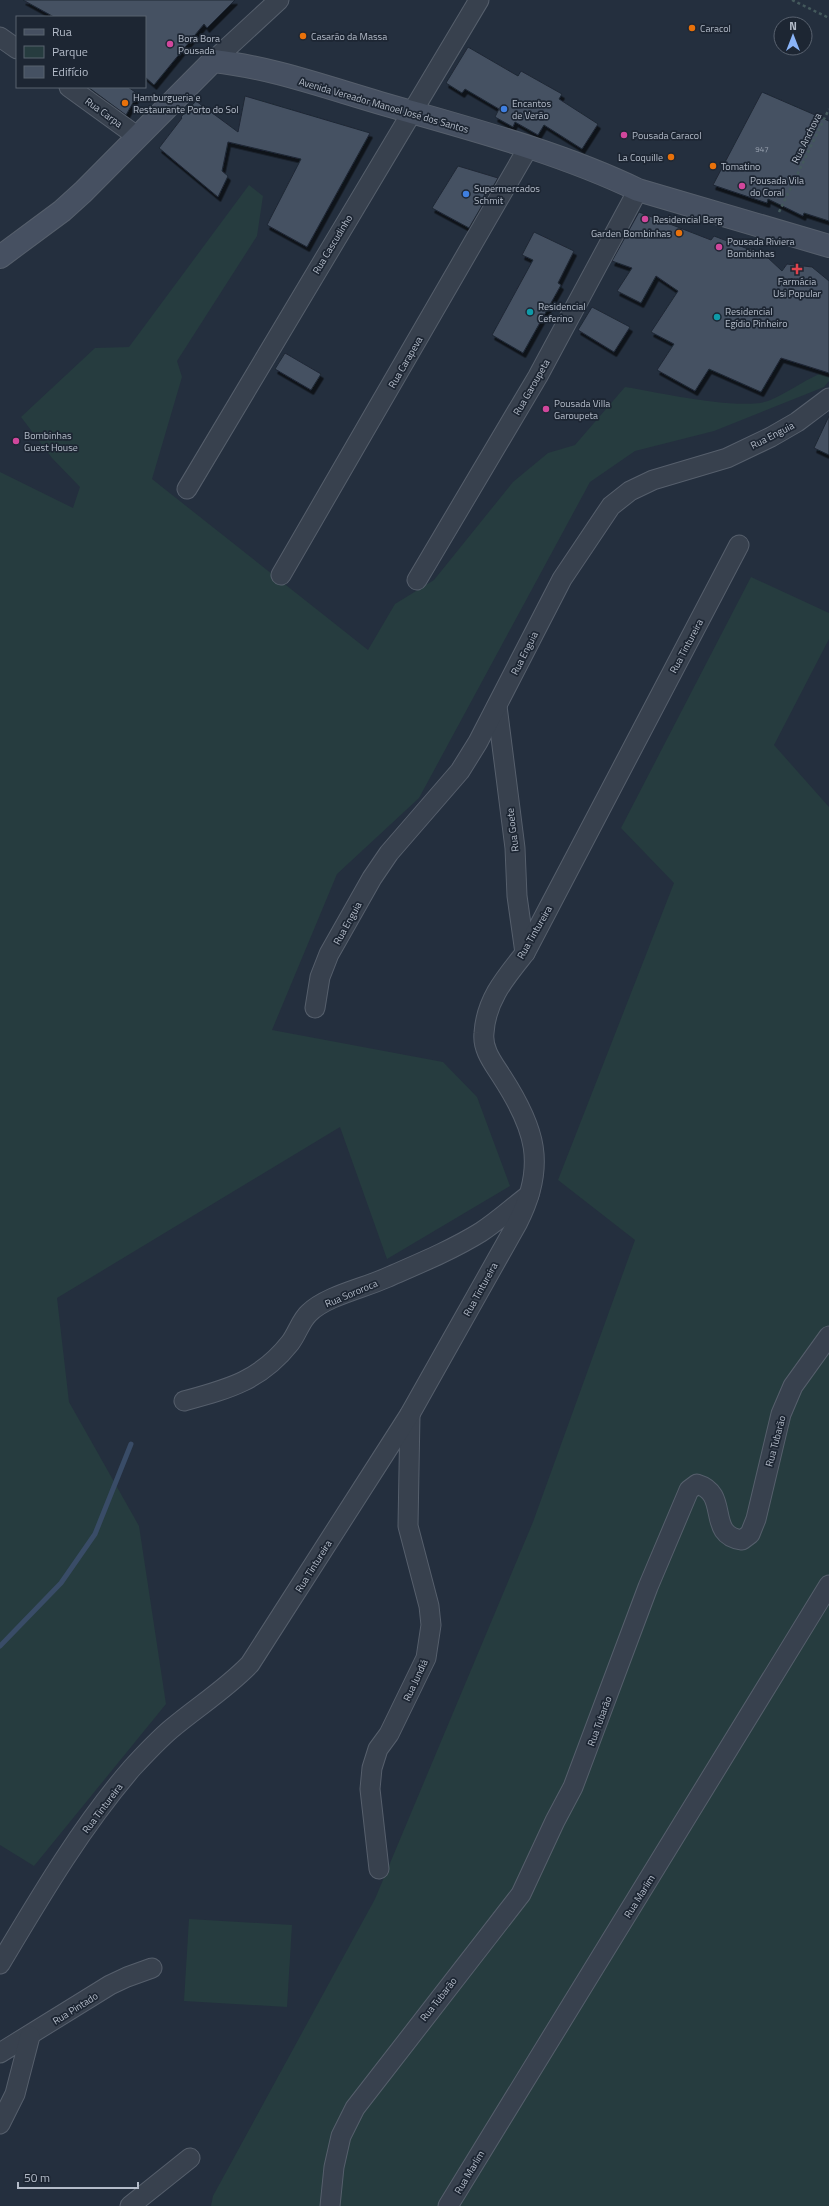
<svg xmlns="http://www.w3.org/2000/svg" width="829" height="2206" font-family="'Titillium Web',sans-serif">
	<defs>
		<filter id="shadow"><feDropShadow dx="2.5" dy="4.5" stdDeviation="0" flood-color="#0009"/></filter>
	</defs>
	<rect width="100%" height="100%" fill="#242f3e"/>
	<g fill="#263c3f">
		<path d="M249 185 263 196 257 236 177 361 182 377 152 479 368 650 395 604 434 580 513 482 548 453 575 445 625 387C656 392 740 411 768 401 785 394 802 382 819 374L829 377V381L824 387 714 431 635 451 590 482 419 798 337 874 272 1030 443 1062 477 1097 510 1186 387 1259 340 1127 57 1298 69 1402 139 1526 166 1704 34 1866 0 1845V472L73 508 80 487 52 458 21 417 95 348 129 347Z"/>
		<path d="M751 577 829 613V639L774 745 829 807V2206H211L213 2196 375 1899 533 1522 635 1240 558 1180 674 883 621 828Z"/>
		<path d="M189 1919 292 1925 287 2007 184 2001Z"/>
	</g>
	<g fill="none" stroke-linecap="round" stroke-linejoin="round">
		<path stroke="#394c67" stroke-width="5" d="M0 1646 61 1583 95 1534 131 1444"/>
	</g>
	<g fill="#455162" stroke="#1f2835" filter="url(#shadow)">
		<path d="M23 0H235L207 28 204 24 154 85 145 77V17H54Z"/>
		<path d="M468 47 518 76 521 71 562 94 559 99 598 124 582 149 544 125 538 135 515 122 513 127 495 117 499 109 465 89 462 93 446 83Z"/>
		<path d="M88 87H128L138 94 126 115Z"/>
		<path d="M762 92 829 121V221L804 213 803 216 768 199 767 203 713 185Z"/>
		<path d="M245 96 370 133 307 247 267 225 301 159 228 142 222 171 228 176 218 197 159 148 182 118 181 117 196 101 238 132Z"/>
		<path d="M458 166 498 178 469 228 432 208Z"/>
		<path d="M639 212 711 240 714 236 748 249H753L766 256 782 271 787 264 812 267 829 281V373L781 358 761 392 709 369 695 391 657 370 674 344 651 332 678 291 656 276 641 303 617 291 632 268 612 261Z"/>
		<path d="M534 232 574 251 558 283 561 285 523 353 492 335 533 260 522 255Z"/>
		<path d="M592 307 630 327 614 352 578 330Z"/>
		<path d="M285 353 321 374 311 390 275 369Z"/>
		<path d="M829 416V455L814 448Z"/>
	</g>
	<g fill="none" stroke-linecap="round" stroke-linejoin="round">
		<defs>
			<g id="minor">
				<path d="M0 37 17 49"/>
				<path d="M213 61 279 0"/>
				<path d="M69 87 138 137"/>
				<path d="M187 489 479 0"/>
				<path d="M281 575 528 148"/>
				<path d="M417 580 538 376 638 190"/>
				<path d="M497 706 515 848 517 896 525 953"/>
				<path d="M315 1008 320 977 329 954 372 878 389 853 460 771 478 742 562 579 611 506 630 491 653 480 727 458 771 437 797 422 829 398"/>
				<path d="M184 1401C228 1389 260 1381 290 1343 297 1334 301 1320 309 1313 326 1296 364 1288 386 1278 418 1264 452 1250 481 1232 498 1221 513 1207 529 1195"/>
				<path d="M379 1869 370 1789 372 1768 378 1749 389 1734 426 1658 431 1625 429 1606 408 1526 410 1414"/>
				<path d="M0 1964C40 1897 81 1827 132 1768 144 1755 157 1741 171 1729 197 1707 226 1689 250 1664L410 1414 518 1222C547 1165 535 1128 502 1077 494 1064 482 1050 484 1033 486 1000 505 978 525 953L739 545"/>
				<path d="M0 2053 110 1985 127 1977 152 1968"/>
				<path d="M0 2124 15 2094 30 2036"/>
				<path d="M130 2206 190 2158"/>
				<path d="M330 2206 334 2167 341 2136 355 2108 521 1894 555 1821 573 1787 648 1587 689 1490 697 1484C731 1494 705 1535 742 1540L750 1534 756 1519 781 1414 793 1386 829 1336"/>
				<path d="M448 2206 829 1585"/>
			</g>
			<path id="secondary" d="M0 257 62 211 83 192 213 61C270 67 325 87 380 103 466 128 557 151 638 190L829 246"/>
		</defs>
		<use href="#minor" stroke="#565f6c" stroke-width="21"/>
		<use href="#secondary" stroke="#565f6c" stroke-width="24"/>
		<g stroke="#44595c" stroke-width="2.5" stroke-dasharray="3 3" stroke-linecap="butt">
			<path d="M792 0 829 18"/>
			<path d="M779 212 829 109"/>
		</g>
		<use href="#minor" stroke="#38414e" stroke-width="19"/>
		<use href="#secondary" stroke="#465061" stroke-width="22"/>
	</g>
	<g fill="#e8710a" stroke="#1d2633" stroke-width="1.5">
		<circle cx="692" cy="28" r="4"/>
		<circle cx="303" cy="36" r="4"/>
		<circle cx="125" cy="103" r="4"/>
		<circle cx="671" cy="157" r="4"/>
		<circle cx="713" cy="166" r="4"/>
		<circle cx="679" cy="233" r="4"/>
	</g>
	<g fill="#d1479c" stroke="#1d2633" stroke-width="1.5">
		<circle cx="170" cy="44" r="4"/>
		<circle cx="624" cy="135" r="4"/>
		<circle cx="742" cy="186" r="4"/>
		<circle cx="645" cy="219" r="4"/>
		<circle cx="719" cy="247" r="4"/>
		<circle cx="546" cy="409" r="4"/>
		<circle cx="16" cy="441" r="4"/>
	</g>
	<g fill="#3f7fe0" stroke="#1d2633" stroke-width="1.5">
		<circle cx="504" cy="109" r="4"/>
		<circle cx="466" cy="194" r="4"/>
	</g>
	<path fill="#e0444e" stroke="#1d2633" stroke-width="1.5" d="M795 263h4v4h4v4h-4v4h-4v-4h-4v-4h4z"/>
	<g fill="#0f9aa8" stroke="#1d2633" stroke-width="1.5">
		<circle cx="530" cy="312" r="4"/>
		<circle cx="717" cy="317" r="4"/>
	</g>
	<g text-anchor="middle" stroke-width="3.5" stroke-linejoin="round" paint-order="stroke">
		<g font-size="8" fill="#98a1af">
			<text x="762" y="152">947</text>
		</g>
		<g font-size="10" fill="#b4bcc9" stroke="#1d2633" text-anchor="start">
			<text x="700" y="32">Caracol</text>
			<text x="311" y="40">Casarão da Massa</text>
			<text x="178" y="42">Bora Bora<tspan x="178" dy="12">Pousada</tspan></text>
			<text x="133" y="101">Hamburgueria e<tspan x="133" dy="12">Restaurante Porto do Sol</tspan></text>
			<text x="512" y="107">Encantos<tspan x="512" dy="12">de Verão</tspan></text>
			<text x="632" y="139">Pousada Caracol</text>
			<text x="663" y="161" text-anchor="end">La Coquille</text>
			<text x="721" y="170">Tomatino</text>
			<text x="750" y="184">Pousada Vila<tspan x="750" dy="12">do Coral</tspan></text>
			<text x="474" y="192">Supermercados<tspan x="474" dy="12">Schmit</tspan></text>
			<text x="653" y="223">Residencial Berg</text>
			<text x="671" y="237" text-anchor="end">Garden Bombinhas</text>
			<text x="727" y="245">Pousada Riviera<tspan x="727" dy="12">Bombinhas</tspan></text>
			<text x="797" y="285" text-anchor="middle">Farmácia<tspan x="797" dy="12">Usi Popular</tspan></text>
			<text x="538" y="310">Residencial<tspan x="538" dy="12">Ceferino</tspan></text>
			<text x="725" y="315">Residencial<tspan x="725" dy="12">Egídio Pinheiro</tspan></text>
			<text x="554" y="407">Pousada Villa<tspan x="554" dy="12">Garoupeta</tspan></text>
			<text x="24" y="439">Bombinhas<tspan x="24" dy="12">Guest House</tspan></text>
		</g>
		<g font-size="10" fill="#b4bcc9" stroke="#1d2633">
			<text transform="translate(384 105) rotate(16)" y="4">Avenida Vereador Manoel José dos Santos</text>
			<text transform="translate(104 112) rotate(36)" y="4">Rua Carpa</text>
			<text transform="translate(806 138) rotate(-64)" y="4">Rua Anchova</text>
			<text transform="translate(332 244) rotate(-59)" y="4">Rua Cascudinho</text>
			<text transform="translate(405 362) rotate(-60)" y="4">Rua Carapeva</text>
			<text transform="translate(531 387) rotate(-60)" y="4">Rua Garoupeta</text>
			<text transform="translate(772 435) rotate(-27)" y="4">Rua Enguia</text>
			<text transform="translate(686 646) rotate(-62)" y="4">Rua Tintureira</text>
			<text transform="translate(524 653) rotate(-63)" y="4">Rua Enguia</text>
			<text transform="translate(512 830) rotate(-97)" y="4">Rua Goete</text>
			<text transform="translate(347 923) rotate(-61)" y="4">Rua Enguia</text>
			<text transform="translate(534 932) rotate(-60)" y="4">Rua Tintureira</text>
			<text transform="translate(480 1289) rotate(-61)" y="4">Rua Tintureira</text>
			<text transform="translate(351 1293) rotate(-23)" y="4">Rua Sororoca</text>
			<text transform="translate(775 1441) rotate(-75)" y="4">Rua Tubarão</text>
			<text transform="translate(313 1566) rotate(-58)" y="4">Rua Tintureira</text>
			<text transform="translate(415 1680) rotate(-65)" y="4">Rua Jundiá</text>
			<text transform="translate(599 1721) rotate(-70)" y="4">Rua Tubarão</text>
			<text transform="translate(102 1808) rotate(-53)" y="4">Rua Tintureira</text>
			<text transform="translate(639 1896) rotate(-58)" y="4">Rua Marlim</text>
			<text transform="translate(438 1999) rotate(-52)" y="4">Rua Tubarão</text>
			<text transform="translate(75 2008) rotate(-32)" y="4">Rua Pintado</text>
			<text transform="translate(469 2172) rotate(-59)" y="4">Rua Marlim</text>
		</g>
	</g>
	<rect x="16" y="16" width="130" height="72" fill="#1d2633" stroke="#59626f"/>
	<rect x="24" y="29" width="20" height="6" fill="#465061" stroke="#59626f"/>
	<text x="52" y="36" font-size="12" fill="#b4bcc9">Rua</text>
	<rect x="24" y="46" width="20" height="12" fill="#263c3f" stroke="#59626f"/>
	<text x="52" y="56" font-size="12" fill="#b4bcc9">Parque</text>
	<rect x="24" y="66" width="20" height="12" fill="#455162" stroke="#59626f"/>
	<text x="52" y="76" font-size="12" fill="#b4bcc9">Edifício</text>
	<g transform="translate(793 36)"><circle r="19" fill="#1d2633" stroke="#59626f"/>
	<path d="M0-3L7 15L0 10L-7 15Z" fill="#8ab4f8"/>
	<text y="-6" font-size="11" font-weight="bold" text-anchor="middle" fill="#b4bcc9">N</text>
	</g>
	<path d="M18 2182v6h120v-6" fill="none" stroke="#b4bcc9" stroke-width="2"/>
	<text x="24" y="2182" font-size="12" fill="#b4bcc9" stroke="#1d2633" stroke-width="3" paint-order="stroke">50 m</text>
</svg>
